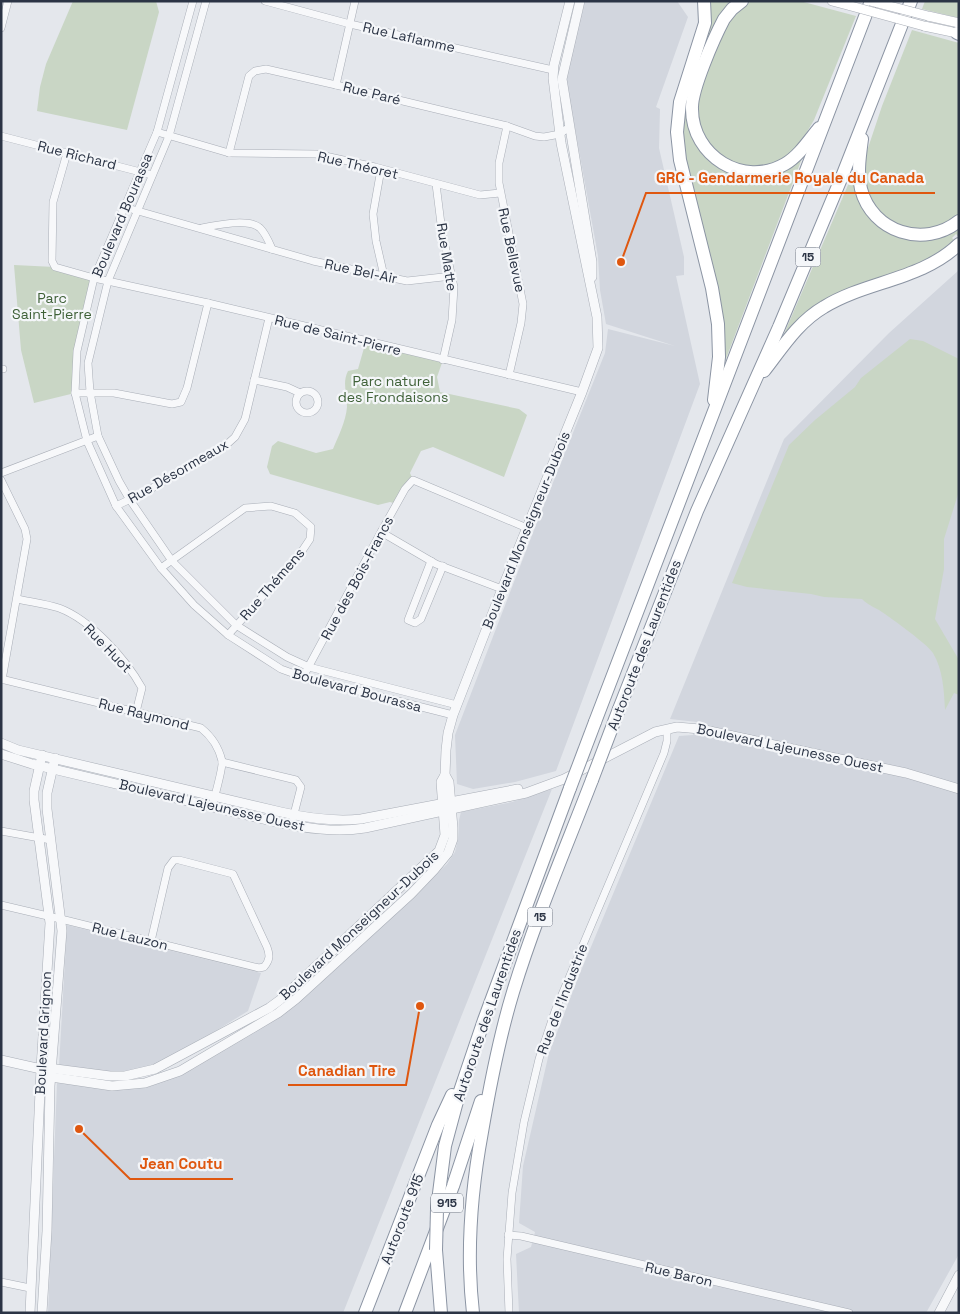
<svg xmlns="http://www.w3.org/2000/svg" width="960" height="1314" font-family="'Space Grotesk',sans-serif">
	<rect width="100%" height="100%" fill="#e4e7ec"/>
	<g fill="#d2d6de">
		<path d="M585 1H677L688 17 656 107 660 109 659 148 684 257V275L676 276 700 384 556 771 515 782 473 789 457 784 455 735 536 525 605 353 608 329 675 346 606 324 600 290 598 256 567 84V73L570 60Z"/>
		<path d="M959 270V1254L926 1313H519L516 1254 531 1247 535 1232 519 1223 523 1166 549 1053 578 978 679 736 693 735 697 722 670 719 784 439 889 333Z"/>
		<path d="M552 789 343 1313H48L57 1083 120 1089 145 1088 162 1082 193 1069 277 1016 418 892 447 864 455 852 458 839 459 820 461 812 512 802Z"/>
		<path d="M67 925 261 973 248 1011 149 1072 118 1075 59 1066Z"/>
	</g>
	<g fill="#c9d6c5">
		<path d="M73 1H156L159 12 127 130 37 111 40 87 46 64Z"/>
		<path d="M708 1H733L688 120 736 174 804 153 721 372 680 139 683 106Z"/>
		<path d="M751 1H800L856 16 814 120 798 147 792 154 773 165 742 167 712 151 696 119 700 88 730 18Z"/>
		<path d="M925 1H959V18L922 9Z"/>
		<path d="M912 30 959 43V215L942 227 910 231 881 215 864 186 865 157 882 106Z"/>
		<path d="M851 178 855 179 900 237C922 243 940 240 959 227V237L956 234 952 238 956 242 932 259 884 277 781 341Z"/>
		<path d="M14 265 55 267 94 278 77 351 75 393 34 403 21 350Z"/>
		<path d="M910 339 923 341 959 359V491L944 539V569L935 619 959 660V695L954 693 945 710C944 690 943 670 933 653 926 643 896 622 885 614 877 608 869 606 862 599L824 597 811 594 747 587 732 583 789 445 815 420 855 387 861 378Z"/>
		<path d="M366 341 443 360 437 377 440 392 519 409 527 415 504 477 433 447 421 451 410 473 413 480 397 504 390 502 378 505 270 474 267 467 272 446 278 441 316 453 333 449C338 437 346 421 347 407 347 393 342 383 348 371L358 369Z"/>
	</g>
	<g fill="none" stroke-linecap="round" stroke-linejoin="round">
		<defs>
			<g id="minor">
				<path d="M193 1 157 132 94 278 77 351 75 393 87 441 116 506 161 568 194 605 228 635 281 669 303 677 453 715"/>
				<path d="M206 1 169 136 108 281 88 363 90 392 98 436 119 481 130 500 172 561 236 625 287 657 309 667 457 705"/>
				<path d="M265 1 350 24 553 70"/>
				<path d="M1 28 8 1"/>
				<path d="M336 85 355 1"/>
				<path d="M507 126 499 163V183L523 304 521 323 509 375"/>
				<path d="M157 132 229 153 316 154 375 167 480 195 500 193"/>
				<path d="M1 136 152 175"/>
				<path d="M67 153 53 202 52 261 55 267 94 278 208 303 582 392"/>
				<path d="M229 153 249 76 255 71 266 69 336 85 507 126 535 136 544 137 560 134 569 127"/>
				<path d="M381 169 373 214 376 241 384 276"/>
				<path d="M436 184 442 232 454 287 452 320 443 360"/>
				<path d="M124 207 313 261 407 281 452 276"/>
				<path d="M202 228C216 225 249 218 260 228 266 234 269 242 272 249"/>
				<path d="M1 369H3"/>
				<path d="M254 380 287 387 300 393"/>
				<circle cx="307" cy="402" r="11"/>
				<path d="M75 393H114L172 404 181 402 187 388 208 303"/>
				<path d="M1 473 98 436"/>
				<path d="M1 480 25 529 27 539 2 680"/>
				<path d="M116 506 147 491 225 446 235 437 245 419 269 318"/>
				<path d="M381 532 436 564 502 589"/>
				<path d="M431 561 408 620 415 623 421 619 443 566"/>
				<path d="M161 568 245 508 271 506 295 513 311 527 310 539 298 557 228 635"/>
				<path d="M17 599C31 602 46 604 59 608 91 620 126 659 142 688L136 712"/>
				<path d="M303 677 381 532 405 489 413 480 527 528"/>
				<path d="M1 679 201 728C211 736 219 748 222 761 223 769 214 798 212 807"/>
				<path d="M222 762 296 780 301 787 293 818"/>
				<path d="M1 831 51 840"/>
				<path d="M1 905 69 921 259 968 264 967C270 960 270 955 267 947L233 874 179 860H174L168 868 151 941"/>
				<path d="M508 1235 521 1236 849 1313"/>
				<path d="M1 1282 30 1288"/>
				<path d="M509 1313 507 1259 512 1193 524 1122 539 1059 555 1011 664 753 667 741V729"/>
			</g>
			<g id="tertiary">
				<path d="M580 1 562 79 592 262V277"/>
				<path d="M1 743 18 750 281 812C307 818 334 822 361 819L518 789"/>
				<path d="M1 754 32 764 276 822C305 828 336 833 365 828L526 793 564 779 655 732 677 727 700 729 906 773 959 789"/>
				<path d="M1 1060 41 1069 51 1077 58 1078 112 1086 145 1083 180 1071 278 1013 296 999 411 894 434 870 448 853 453 839V828L449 782 445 775 446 750 448 733 453 715 502 589 582 392 598 348 597 317 561 143 553 78 554 65 570 1"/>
				<path d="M48 1068 110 1076H125L155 1069 269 1008 280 1000 439 851 445 835 441 782 445 775"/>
				<path d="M30 1313 41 1069 50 923 34 800V791L42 755"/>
				<path d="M42 1313 47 1231 50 1086 62 931 47 809V793L55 758"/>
				<path d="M939 1313 959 1275"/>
			</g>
			<g id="secondary">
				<path d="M832 1 851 6"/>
				<path d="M928 16 959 23"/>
				<path d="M924 26 957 33"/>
			</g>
			<g id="motorway">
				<path d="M704 1 705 23 680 102 677 132 680 160 712 288 718 324 719 357 714 400"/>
				<path d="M742 1 732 9 724 19C714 38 691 90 692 109 692 156 743 188 785 164 799 156 809 140 819 128"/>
				<path d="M957 33 959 34"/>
				<path d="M862 139C860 155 857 173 861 189 872 232 924 249 959 221"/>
				<path d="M764 371C782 348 798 322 824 307 866 281 922 280 959 244"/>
				<path d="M619 709 697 511 779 327 843 174 911 1"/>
				<path d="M595 722 871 1"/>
				<path d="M437 1209 445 1146 459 1094 484 1020 570 788"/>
				<path d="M436 1250 441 1313"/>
				<path d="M365 1313 438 1125 452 1095"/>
				<path d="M405 1313 453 1186 481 1101"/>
				<path d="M473 1313C466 1252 471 1192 482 1132 490 1085 499 1038 513 992 535 920 565 850 592 780"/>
			</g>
		</defs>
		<use href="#minor" stroke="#a9aeb7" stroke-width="8"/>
		<use href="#tertiary" stroke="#a9aeb7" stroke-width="10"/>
		<use href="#secondary" stroke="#a9aeb7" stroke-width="10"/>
		<use href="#motorway" stroke="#8b94a3" stroke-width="14"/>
		<use href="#minor" stroke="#f7f8fa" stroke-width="7"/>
		<use href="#tertiary" stroke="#f7f8fa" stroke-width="9"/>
		<use href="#secondary" stroke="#fff" stroke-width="9"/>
		<use href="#motorway" stroke="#fff" stroke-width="12"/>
		<defs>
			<g id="secondary-bridge">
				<path d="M870 1 928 16"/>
				<path d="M851 6 924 26"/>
			</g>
			<g id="motorway-bridge">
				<path d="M592 780 619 709"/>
				<path d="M570 788 595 722"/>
				<path d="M436 1250 437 1209"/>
			</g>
		</defs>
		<use href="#secondary-bridge" stroke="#a9aeb7" stroke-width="10" stroke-linecap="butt"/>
		<use href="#motorway-bridge" stroke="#8b94a3" stroke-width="14" stroke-linecap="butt"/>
		<use href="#secondary-bridge" stroke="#fff" stroke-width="9"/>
		<use href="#motorway-bridge" stroke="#fff" stroke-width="12"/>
	</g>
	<g text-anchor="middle" stroke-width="4.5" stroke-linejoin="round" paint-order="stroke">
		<g fill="#f4f6f9" stroke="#676e7b" stroke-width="1">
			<rect x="795.5" y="247.5" width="25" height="19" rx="4"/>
			<rect x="527.5" y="907.5" width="25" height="19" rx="4"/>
			<rect x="431" y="1193.5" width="32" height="19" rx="4"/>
		</g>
		<g font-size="12" font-weight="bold" fill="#2b3445">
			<text x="808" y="261">15</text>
			<text x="540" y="921">15</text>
			<text x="447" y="1207">915</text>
		</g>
		<g font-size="14" fill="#2b3445" stroke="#f4f6f9">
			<text transform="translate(409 37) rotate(13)" y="5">Rue Laflamme</text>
			<text transform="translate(372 93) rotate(14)" y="5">Rue Paré</text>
			<text transform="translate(77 155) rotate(14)" y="5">Rue Richard</text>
			<text transform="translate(358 165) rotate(13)" y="5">Rue Théoret</text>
			<text transform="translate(122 215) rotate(-67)" y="5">Boulevard Bourassa</text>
			<text transform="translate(512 250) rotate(78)" y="5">Rue Bellevue</text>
			<text transform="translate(447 257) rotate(81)" y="5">Rue Matte</text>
			<text transform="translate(361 271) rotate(12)" y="5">Rue Bel-Air</text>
			<text transform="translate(338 335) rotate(14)" y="5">Rue de Saint-Pierre</text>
			<text transform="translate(178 471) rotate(-30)" y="5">Rue Désormeaux</text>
			<text transform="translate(526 530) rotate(-68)" y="5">Boulevard Monseigneur-Dubois</text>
			<text transform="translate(357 578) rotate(-62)" y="5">Rue des Bois-Francs</text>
			<text transform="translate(272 584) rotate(-49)" y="5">Rue Thémens</text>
			<text transform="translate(644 645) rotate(-69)" y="5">Autoroute des Laurentides</text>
			<text transform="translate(108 648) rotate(46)" y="5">Rue Huot</text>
			<text transform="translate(357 690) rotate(15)" y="5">Boulevard Bourassa</text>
			<text transform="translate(144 714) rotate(14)" y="5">Rue Raymond</text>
			<text transform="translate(790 748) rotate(12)" y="5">Boulevard Lajeunesse Ouest</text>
			<text transform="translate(212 805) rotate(13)" y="5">Boulevard Lajeunesse Ouest</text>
			<text transform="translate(359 925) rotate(-43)" y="5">Boulevard Monseigneur-Dubois</text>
			<text transform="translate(130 936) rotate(14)" y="5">Rue Lauzon</text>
			<text transform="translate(562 999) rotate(-69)" y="5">Rue de l'Industrie</text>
			<text transform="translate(487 1015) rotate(-71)" y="5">Autoroute des Laurentides</text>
			<text transform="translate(43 1033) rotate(-87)" y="5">Boulevard Grignon</text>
			<text transform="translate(402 1219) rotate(-69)" y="5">Autoroute 915</text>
			<text transform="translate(679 1274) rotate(13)" y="5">Rue Baron</text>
		</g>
		<g font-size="14" fill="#3f6138" stroke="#f4f6f9">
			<text x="52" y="303">Parc<tspan x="52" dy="16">Saint-Pierre</tspan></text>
			<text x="393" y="386">Parc naturel<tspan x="393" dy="16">des Frondaisons</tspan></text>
		</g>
	</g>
	<path fill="none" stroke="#df570f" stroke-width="2" d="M621 262L646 193H935M420 1006L406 1085H288M79 1129L130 1179H233"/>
	<g fill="#df570f" stroke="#f4f6f9" stroke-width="2">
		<circle cx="621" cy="262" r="5"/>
		<circle cx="420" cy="1006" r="5"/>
		<circle cx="79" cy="1129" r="5"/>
	</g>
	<g font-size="15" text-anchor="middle" font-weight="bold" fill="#df570f" stroke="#f4f6f9" stroke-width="4.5" stroke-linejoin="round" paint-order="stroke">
		<text x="790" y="183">GRC - Gendarmerie Royale du Canada</text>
		<text x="347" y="1076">Canadian Tire</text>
		<text x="181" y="1169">Jean Coutu</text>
	</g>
	<rect width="960" height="1314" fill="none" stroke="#2b3445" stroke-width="5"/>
</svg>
